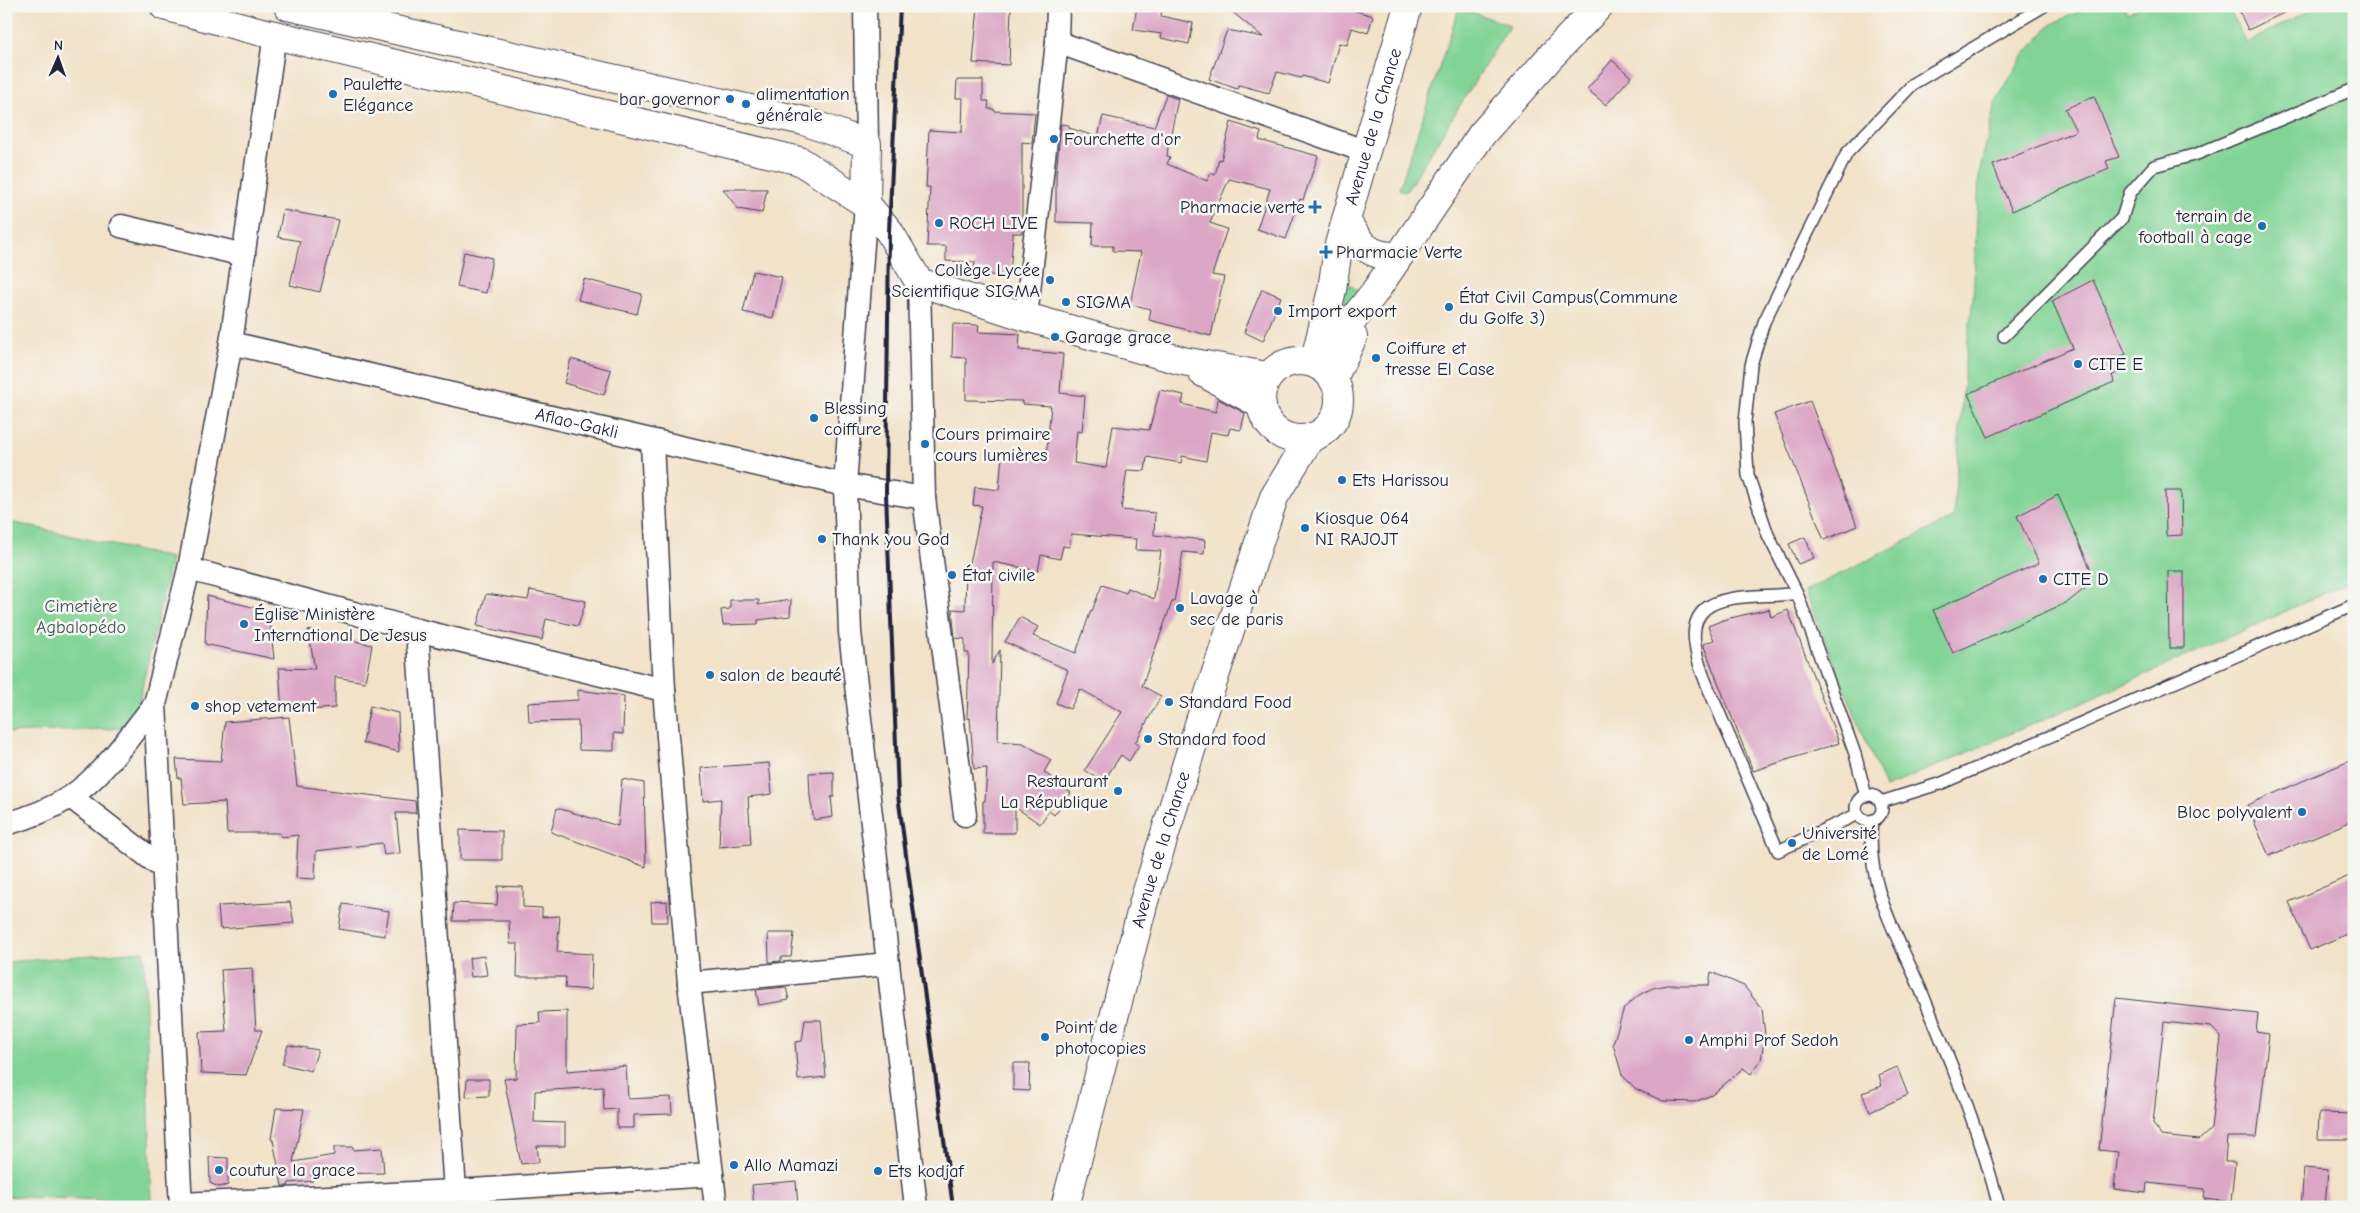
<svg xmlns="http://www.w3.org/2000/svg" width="2360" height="1213" font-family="'Comic Neue',sans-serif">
	<rect width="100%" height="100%" fill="#f6f6f2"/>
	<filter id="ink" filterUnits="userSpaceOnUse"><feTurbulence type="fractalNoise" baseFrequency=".02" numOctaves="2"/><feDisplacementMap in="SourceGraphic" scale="10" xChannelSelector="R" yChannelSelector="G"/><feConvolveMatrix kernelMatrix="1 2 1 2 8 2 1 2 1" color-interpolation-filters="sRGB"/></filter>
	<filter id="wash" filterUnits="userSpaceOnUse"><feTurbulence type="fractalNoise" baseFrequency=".0096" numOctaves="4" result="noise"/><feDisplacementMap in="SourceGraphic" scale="20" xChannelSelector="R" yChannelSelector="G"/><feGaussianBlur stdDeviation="1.12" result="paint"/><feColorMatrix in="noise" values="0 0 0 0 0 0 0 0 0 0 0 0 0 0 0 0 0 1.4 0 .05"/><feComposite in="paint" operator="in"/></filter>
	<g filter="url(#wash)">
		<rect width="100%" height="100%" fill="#f2e2c8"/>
		<g fill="#82d496" stroke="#527b68">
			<path d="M2090 6H2124L2127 13 2142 6H2171L2173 10 2185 6H2228L2246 43 2318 6H2354V580L2130 682 1885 788 1805 591 1953 518 1965 362 1973 299 1979 175 1995 103 2023 56 2050 25Z"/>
			<path d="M1459 8 1510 25 1406 192 1399 189Z"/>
			<path d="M1349 285 1357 290 1358 294 1338 314 1344 287Z"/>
			<path d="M6 521 171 558 133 728 6 733Z"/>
			<path d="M144 951 152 1202 6 1196V962Z"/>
		</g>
		<g id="blocks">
			<g fill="#dca7c6" fill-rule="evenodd">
				<path d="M978 6 1011 8 1009 65 973 63Z"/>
				<path d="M1137 6H1162L1161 16 1193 23 1189 44 1161 38 1162 34 1133 30Z"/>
				<path d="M1225 6H1355L1353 10 1373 16 1368 33 1352 28 1347 45 1339 43 1328 83 1302 76 1301 78 1277 72 1269 93 1239 85 1237 89 1209 79 1227 30 1263 37Z"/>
				<path d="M2237 6H2298L2248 30Z"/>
				<path d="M1612 60 1631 77 1606 105 1587 89Z"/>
				<path d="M957 80H983V101H989L988 109H994V111L1035 113 1032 143 1022 142V233H1013L1010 276 989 275V270L974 269 975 262 946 261V246H927L930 187H926L929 130 962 132 963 98H956Z"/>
				<path d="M1166 95 1178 99 1168 148 1167 156 1170 157 1167 164 1207 181 1211 173 1215 175 1219 159 1221 160 1231 122 1261 132 1259 140 1318 156 1303 200 1300 199 1286 239 1257 229 1270 189 1229 179 1210 223 1227 229 1212 275 1224 277 1211 336 1149 320 1151 309 1130 304 1141 252 1113 251V246H1092L1093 223 1056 222V174L1061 124 1069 125V128L1098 137 1103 116 1154 127Z"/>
				<path d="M2094 96 2119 157 2106 161 2109 169 2012 211 1993 165 2076 131 2065 109Z"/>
				<path d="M723 189H767L762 213 738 209Z"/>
				<path d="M283 210 338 220 320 292 290 285 300 241 278 237Z"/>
				<path d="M464 252 492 258 486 293 457 287Z"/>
				<path d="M753 271 782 277 773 318 743 312Z"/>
				<path d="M584 279 642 294 637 314 578 300Z"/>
				<path d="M2093 280 2126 354 2117 358 2123 371 2112 375 2114 382 1988 437 1968 394 2073 348 2052 301Z"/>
				<path d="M1262 289 1281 297 1263 341 1244 332Z"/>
				<path d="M953 324 979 325 978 332 1020 334 1019 350 1063 354 1060 393 1085 396 1082 432 1077 431 1074 463 1106 468 1113 426 1149 430 1160 390 1184 395 1182 404 1216 412 1218 399 1245 413 1241 430 1230 428 1228 435 1211 432 1206 461 1182 456 1181 463 1147 457 1145 471 1127 470 1121 510 1155 513 1154 535 1205 540 1204 554 1183 552 1174 602H1172L1142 686 1161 696 1135 743 1139 745 1129 761 1121 755 1103 782 1085 770 1122 712 1080 689 1070 709 1056 703 1068 670 1005 642 1020 617 1038 627 1033 636 1076 653 1091 610 1092 611 1102 585 1126 593 1128 588 1154 599 1161 551 1135 550 1136 539 1071 534 1069 547 1063 546 1060 559 1041 555 1038 571 993 562 992 664 1000 650 998 741 1023 743 1051 760 1044 772 1071 793 1054 815 1049 811 1040 824 1015 807V833H983V801H985L987 768 974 769 970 718H967L969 653H965V639L955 638 952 609 965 610 966 568H969L982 506 973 505 975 487 999 490 1002 455 1046 458 1051 406 1022 404V401L966 400V358L952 357Z"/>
				<path d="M571 359 611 370 604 395 564 383Z"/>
				<path d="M1810 401 1857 526 1824 540 1774 414Z"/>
				<path d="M2165 491H2181L2182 535 2166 536Z"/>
				<path d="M2058 495 2091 570 2082 573 2088 586 2068 602 1953 653 1933 610 2039 563 2017 516Z"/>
				<path d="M1805 537 1814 558 1798 564 1789 544Z"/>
				<path d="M2168 571H2184V648H2169Z"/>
				<path d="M530 590 586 601 578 626 546 619 542 640 477 626 486 594 528 600Z"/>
				<path d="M207 596 269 611 274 659 205 644Z"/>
				<path d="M730 600H759L758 605 791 600 790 616 758 620V624L723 625 721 610 730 609Z"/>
				<path d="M1769 609 1771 617 1788 610 1839 743 1753 771 1703 644 1714 640 1708 626 1726 619Z"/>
				<path d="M308 630 372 645 365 682 335 677V708L282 712 279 668 315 669Z"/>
				<path d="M578 690 624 696 623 734 614 733V751L579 750 578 721 529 722 528 703 578 700Z"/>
				<path d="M370 706 398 713 399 752 363 743Z"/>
				<path d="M289 717 297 786 415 801 416 813H396L400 853 384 855 382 843 316 851 315 879 296 878 298 835 281 837 280 833H227L225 802 184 804 181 778H178L176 759 221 761 225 722Z"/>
				<path d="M2354 759V820L2269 856 2247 805Z"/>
				<path d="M769 763 772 794 748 797 751 844 719 847 721 799 703 801 701 768Z"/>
				<path d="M834 772V797H831L833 817 814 820 810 797 809 773Z"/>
				<path d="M622 779 644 783 646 867 551 832 557 808 618 826Z"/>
				<path d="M460 830 502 831V860H460Z"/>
				<path d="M2354 874V931L2310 950 2289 902Z"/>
				<path d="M498 886 523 887V907L542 908V917L560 916 557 952 592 954 591 990 565 988 566 977H517L518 944H510L509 921H453L454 903 497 905Z"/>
				<path d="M667 901 668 922H652L651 902Z"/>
				<path d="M290 902 294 923 220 929 218 906Z"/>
				<path d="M343 904 389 911 385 936 339 929Z"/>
				<path d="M768 933H794L791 957H781V961L769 962Z"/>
				<path d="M484 956 487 975 471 977 469 958Z"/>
				<path d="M252 968 256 1030H262L246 1075 201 1073 199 1032 226 1031 221 970Z"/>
				<path d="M1711 972 1744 986 1762 1009 1765 1035 1761 1060 1751 1074 1743 1068 1712 1095 1694 1102 1663 1101 1636 1089 1622 1075 1613 1044 1624 1008 1639 995 1653 988 1667 985H1709Z"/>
				<path d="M786 987 789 1000 759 1005 756 990Z"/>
				<path d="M2116 998 2258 1014 2256 1032 2269 1034 2257 1137H2227L2225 1162H2235L2231 1202 2204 1199 2205 1189 2147 1183 2146 1193 2114 1189 2118 1152 2099 1150ZM2164 1022 2211 1027 2221 1037 2211 1129 2199 1140 2161 1136 2153 1123Z"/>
				<path d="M567 1011V1071L626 1066 628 1099 671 1097 672 1114 634 1115V1128H617V1109L604 1110 603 1087 535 1091 534 1122 565 1123V1146H537L539 1162 521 1164 504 1079 516 1078 517 1024 540 1023 539 1012Z"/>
				<path d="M805 1020H821L826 1077 798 1080 795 1042 802 1041Z"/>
				<path d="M288 1045 318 1050 311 1071 282 1064Z"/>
				<path d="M1013 1063H1030L1029 1091 1013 1090Z"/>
				<path d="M1897 1067 1908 1095 1870 1112 1862 1093 1882 1086 1879 1075Z"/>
				<path d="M467 1079H489V1096L466 1097Z"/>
				<path d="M276 1108 304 1109 293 1162 334 1155V1147H353V1150L382 1148 384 1173 311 1174 313 1181 289 1183 288 1186H282L273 1140 271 1139Z"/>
				<path d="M2319 1113 2354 1114V1139H2318Z"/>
				<path d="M209 1157 228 1158V1185L219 1187 210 1183Z"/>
				<path d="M2304 1168 2328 1170 2325 1207H2301Z"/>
				<path d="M796 1181 798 1207H754L752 1185Z"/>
			</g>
		</g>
	</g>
	<g filter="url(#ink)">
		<use href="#blocks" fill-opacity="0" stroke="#413f50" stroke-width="1"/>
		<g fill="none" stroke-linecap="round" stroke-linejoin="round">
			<defs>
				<g id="lane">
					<path d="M2004 336 2122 218 2130 193 2154 166 2197 154 2354 89"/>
					<path d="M1797 593 1855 754 1866 796"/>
					<circle cx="1869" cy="808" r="13"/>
					<path d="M1881 802 1942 783 2354 605"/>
					<path d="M1858 814 1778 851C1760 808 1742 765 1723 722 1713 697 1698 670 1695 644 1693 631 1695 618 1705 609 1725 592 1770 598 1797 593L1768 535 1748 475 1745 422 1751 365 1764 322 1847 153 1914 83 2044 6"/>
					<path d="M1872 821C1865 890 1900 938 1925 1000 1953 1068 1981 1135 1999 1207"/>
				</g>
				<g id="street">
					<path d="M865 6 867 144"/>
					<path d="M1057 42 1364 151"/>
					<path d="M866 204 845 485 850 632 916 1207"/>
					<path d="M121 226 244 255"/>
					<path d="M919 282 924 498 965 815"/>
					<path d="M1026 317 1057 42 1058 6"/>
					<path id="s1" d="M231 343 845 485 924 498"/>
					<path d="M652 442 664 690 689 983 716 1207"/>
					<path d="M189 569 417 630 664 690"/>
					<path d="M417 630 455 1191"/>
					<path d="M71 797 163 868"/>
					<path d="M6 824C28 818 51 809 70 797 103 776 131 734 155 704"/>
					<path d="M689 983 888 964"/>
					<path d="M181 1204 455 1191 712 1175"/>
					<path d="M181 1207 155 704 189 569 231 343 275 34"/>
				</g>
				<g id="secondary">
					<path d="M164 6 250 29 800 161 866 204 889 231 919 282 1026 317 1183 361 1267 376"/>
					<path d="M288 6 804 121 867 144 866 204"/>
					<path d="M1317 365 1374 293 1482 134 1552 55 1599 6"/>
					<path d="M1202 372 1262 405"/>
					<path d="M1333 379 1353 337"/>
				</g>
				<g id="primary">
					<path d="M1346 220C1360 244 1368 257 1398 256"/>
					<circle cx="1300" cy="400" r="39"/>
					<path id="s2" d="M1314 363 1332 290 1338 248 1346 220 1408 6"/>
					<path id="s3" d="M1065 1207 1144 901 1200 721 1274 497 1310 438"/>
				</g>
			</defs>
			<use href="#lane" stroke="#413f50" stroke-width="14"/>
			<use href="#street" stroke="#413f50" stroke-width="25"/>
			<use href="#secondary" stroke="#413f50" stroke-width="30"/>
			<use href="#primary" stroke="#413f50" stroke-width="30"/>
			<use href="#lane" stroke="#fff" stroke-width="11"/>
			<use href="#street" stroke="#fff" stroke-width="22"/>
			<use href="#secondary" stroke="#fff" stroke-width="28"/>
			<use href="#primary" stroke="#fff" stroke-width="28"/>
			<path stroke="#22223b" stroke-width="4" d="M900 6 889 231 886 493 898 795 953 1207"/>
		</g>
	</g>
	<g fill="#1f6fb2" stroke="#f6f6f2" stroke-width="2">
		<circle cx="333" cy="94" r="5"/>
		<circle cx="730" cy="99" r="5"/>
		<circle cx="746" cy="104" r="5"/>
		<circle cx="1054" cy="139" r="5"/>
		<path d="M1312.5 199.5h5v5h5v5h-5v5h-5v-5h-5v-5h5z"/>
		<circle cx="939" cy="223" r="5"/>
		<circle cx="2262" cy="226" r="5"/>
		<path d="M1323.5 244.5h5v5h5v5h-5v5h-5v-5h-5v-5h5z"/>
		<circle cx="1050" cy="280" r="5"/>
		<circle cx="1066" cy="302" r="5"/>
		<circle cx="1449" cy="307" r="5"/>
		<circle cx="1278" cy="311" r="5"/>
		<circle cx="1055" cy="337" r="5"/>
		<circle cx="1376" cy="358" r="5"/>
		<circle cx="2078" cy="364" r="5"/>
		<circle cx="814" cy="418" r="5"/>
		<circle cx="925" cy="444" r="5"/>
		<circle cx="1342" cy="480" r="5"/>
		<circle cx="1305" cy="528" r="5"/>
		<circle cx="822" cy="539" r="5"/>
		<circle cx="952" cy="575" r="5"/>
		<circle cx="2043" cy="579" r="5"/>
		<circle cx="1180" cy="608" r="5"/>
		<circle cx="244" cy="624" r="5"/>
		<circle cx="710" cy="675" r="5"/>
		<circle cx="1169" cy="702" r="5"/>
		<circle cx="195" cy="706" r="5"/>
		<circle cx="1148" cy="739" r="5"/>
		<circle cx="1118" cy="791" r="5"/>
		<circle cx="2302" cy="812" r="5"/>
		<circle cx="1792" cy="843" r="5"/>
		<circle cx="1045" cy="1037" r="5"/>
		<circle cx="1689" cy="1040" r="5"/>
		<circle cx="734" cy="1165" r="5"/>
		<circle cx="219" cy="1170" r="5"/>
		<circle cx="878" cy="1171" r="5"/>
	</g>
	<g text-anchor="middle" stroke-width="5" stroke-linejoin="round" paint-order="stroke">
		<g font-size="18" fill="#22223b" stroke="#f6f6f2" text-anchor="start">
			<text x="343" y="90">Paulette<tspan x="343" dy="21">Elégance</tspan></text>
			<text x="756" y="100">alimentation<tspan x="756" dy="21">générale</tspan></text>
			<text x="720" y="105" text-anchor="end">bar governor</text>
			<text x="1064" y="145">Fourchette d'or</text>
			<text x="1305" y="213" text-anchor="end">Pharmacie verte</text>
			<text x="2252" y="222" text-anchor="end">terrain de<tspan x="2252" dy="21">football à cage</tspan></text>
			<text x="949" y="229">ROCH LIVE</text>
			<text x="1336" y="258">Pharmacie Verte</text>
			<text x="1040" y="276" text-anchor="end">Collège Lycée<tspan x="1040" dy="21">Scientifique SIGMA</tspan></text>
			<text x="1459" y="303">État Civil Campus(Commune<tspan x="1459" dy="21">du Golfe 3)</tspan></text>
			<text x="1076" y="308">SIGMA</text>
			<text x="1288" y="317">Import export</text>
			<text x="1065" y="343">Garage grace</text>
			<text x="1386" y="354">Coiffure et<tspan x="1386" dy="21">tresse El Case</tspan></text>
			<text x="2088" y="370">CITE E</text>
			<text x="824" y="414">Blessing<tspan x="824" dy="21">coiffure</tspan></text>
			<text x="935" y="440">Cours primaire<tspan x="935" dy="21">cours lumières</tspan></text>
			<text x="1352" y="486">Ets Harissou</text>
			<text x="1315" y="524">Kiosque 064<tspan x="1315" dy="21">NI RAJOJT</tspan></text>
			<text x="832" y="545">Thank you God</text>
			<text x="962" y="581">État civile</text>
			<text x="2053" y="585">CITE D</text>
			<text x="1190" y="604">Lavage à<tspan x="1190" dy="21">sec de paris</tspan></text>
			<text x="254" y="620">Église Ministère<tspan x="254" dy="21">International De Jesus</tspan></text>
			<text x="720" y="681">salon de beauté</text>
			<text x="1179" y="708">Standard Food</text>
			<text x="205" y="712">shop vetement</text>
			<text x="1158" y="745">Standard food</text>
			<text x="1108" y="787" text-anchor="end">Restaurant<tspan x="1108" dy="21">La République</tspan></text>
			<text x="2292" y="818" text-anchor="end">Bloc polyvalent</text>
			<text x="1802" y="839">Université<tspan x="1802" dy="21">de Lomé</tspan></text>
			<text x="1055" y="1033">Point de<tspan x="1055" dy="21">photocopies</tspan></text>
			<text x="1699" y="1046">Amphi Prof Sedoh</text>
			<text x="744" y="1171">Allo Mamazi</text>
			<text x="229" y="1176">couture la grace</text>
			<text x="888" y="1177">Ets kodjaf</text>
		</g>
		<g font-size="18" fill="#22223b" stroke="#f6f6f2">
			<text dy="6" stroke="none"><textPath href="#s2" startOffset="244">Avenue de la Chance</textPath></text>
			<text dy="6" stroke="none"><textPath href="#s1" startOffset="355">Aflao-Gakli</textPath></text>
			<text dy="6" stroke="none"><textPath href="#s3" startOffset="370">Avenue de la Chance</textPath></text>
		</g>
		<g font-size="18" fill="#3f5756" stroke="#f6f6f2">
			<text x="81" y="612">Cimetière<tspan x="81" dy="21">Agbalopédo</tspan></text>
		</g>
	</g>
	<rect width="2360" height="1213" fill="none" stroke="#f6f6f2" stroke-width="25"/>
	<g transform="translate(58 58) rotate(2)" stroke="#f6f6f2" stroke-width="4" paint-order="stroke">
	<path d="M0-4L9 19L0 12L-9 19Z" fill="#22223b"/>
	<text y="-8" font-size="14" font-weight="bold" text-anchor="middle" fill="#22223b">N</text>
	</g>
</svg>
